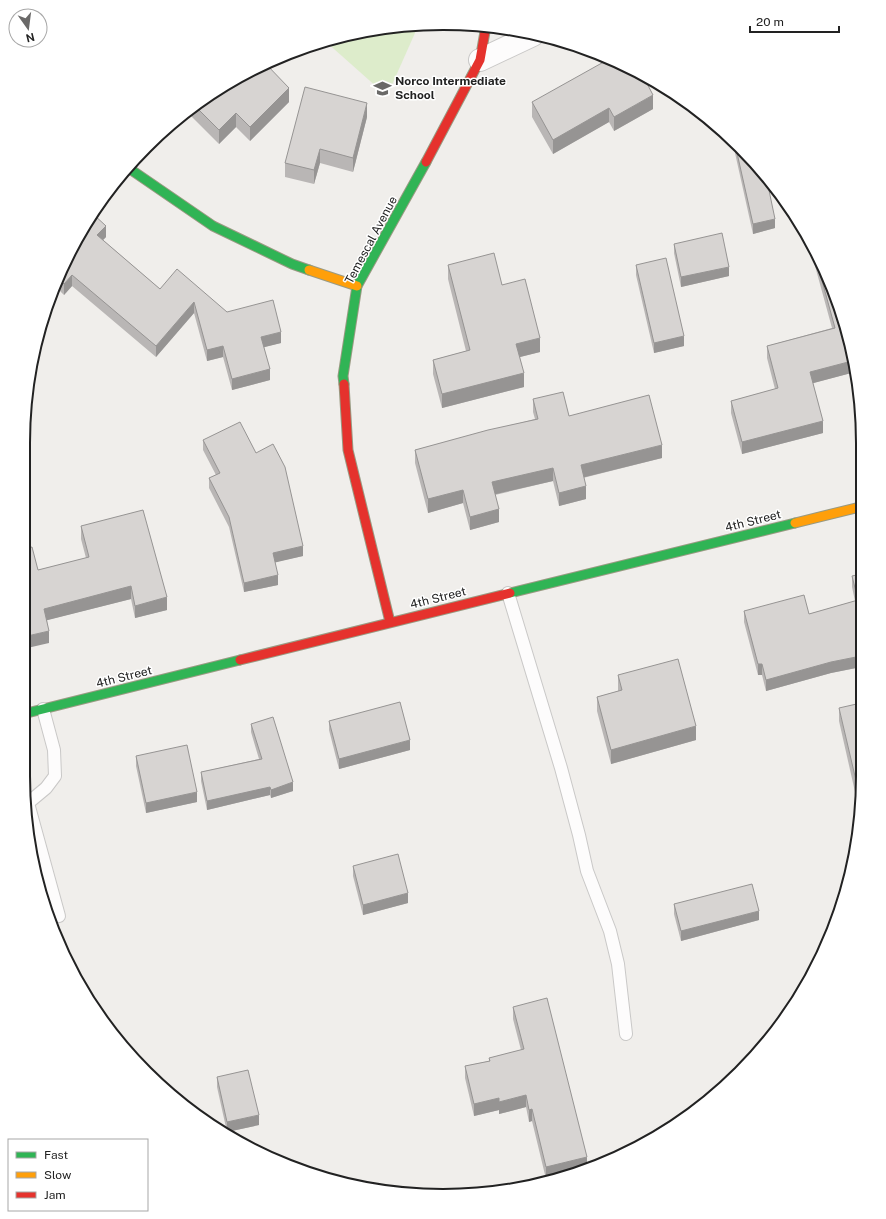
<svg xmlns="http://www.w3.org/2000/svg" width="886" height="1219" font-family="'Public Sans',sans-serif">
	<rect width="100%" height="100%" fill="#f0eeeb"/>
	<path fill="#ddeccb" d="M415 24H419L387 96 325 41 334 37Z"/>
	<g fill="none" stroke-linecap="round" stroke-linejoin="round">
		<defs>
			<g id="lane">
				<path d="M508 593 561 768 579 835 587 871 610 931 618 964 626 1034"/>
				<path d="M27 803H28L59 916"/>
				<path d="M28 803 46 788 55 776 54 750 43 709"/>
			</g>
			<path id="street" d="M480 60 533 35"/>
			<g id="fast">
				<path d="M127 167 213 226 292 264 309 270"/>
				<path d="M344 384 343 376 357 286 426 162"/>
				<path d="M510 593 795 523"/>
				<path d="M23 714 240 660"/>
			</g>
			<g id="slow">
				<path d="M309 270 357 286"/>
				<path d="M795 523 860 507"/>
			</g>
			<g id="jam">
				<path d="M426 162 480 60 486 26"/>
				<path d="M344 384 348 450 390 622"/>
				<path d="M240 660 510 593"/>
			</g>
		</defs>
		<use href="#lane" stroke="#c9c8c7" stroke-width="14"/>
		<use href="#street" stroke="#c9c8c7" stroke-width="24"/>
		<use href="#fast" stroke="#999a82" stroke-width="11"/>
		<use href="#slow" stroke="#999a82" stroke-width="11"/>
		<use href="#jam" stroke="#999a82" stroke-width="11"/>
		<use href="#lane" stroke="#fdfcfc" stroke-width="12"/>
		<use href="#street" stroke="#fdfcfc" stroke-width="22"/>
		<use href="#fast" stroke="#30b455" stroke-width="9"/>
		<use href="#slow" stroke="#ff9f0a" stroke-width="9"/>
		<use href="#jam" stroke="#e5322d" stroke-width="9"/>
	</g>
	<g fill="#b9b6b5">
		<path d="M257 66 289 102 250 141 236 127 219 144 191 116V107Z"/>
		<path d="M532 102 653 109 614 131 609 122 553 154 532 117Z"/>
		<path d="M367 117 353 172 320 163 314 184 285 177V163Z"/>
		<path d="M735 144 775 228 753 234 735 153Z"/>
		<path d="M92 213 106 237 103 240 160 289 227 312 281 343 264 347 270 380 232 390 223 357 207 361 194 313 156 357 72 286 64 295 54 285 55 282Z"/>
		<path d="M674 244 729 276 681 287 674 253Z"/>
		<path d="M809 244 831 282 855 372 813 383 823 433 742 454 731 413V401L775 389 767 358V346L832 328Z"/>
		<path d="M448 265 502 285 540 352 520 357 524 387 442 408 433 374V360L466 351 448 279Z"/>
		<path d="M636 265 684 346 654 353 636 275Z"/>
		<path d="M533 399 569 416 662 458 583 478 586 499 559 506 553 481 495 495 499 522 470 530 463 503 428 513 415 463V450L535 419 533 412Z"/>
		<path d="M203 440 303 556 275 562 278 585 244 592 229 527 209 488V478L216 475 203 450Z"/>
		<path d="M81 526 167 610 135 618 131 599 47 620 49 643 38 570 86 558 81 539Z"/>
		<path d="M861 574V667L831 673 766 691 762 675H758L744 622V611L809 614 855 601 852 587V576Z"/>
		<path d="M618 675 696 740 611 764 597 711V697L618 691Z"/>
		<path d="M839 708 862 804 860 814 839 721Z"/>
		<path d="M329 721 410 750 339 769 329 730Z"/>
		<path d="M251 724 293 791 271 798 270 795 207 810 201 781V772L259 759 251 732Z"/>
		<path d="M136 756 197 802 146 813 136 766Z"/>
		<path d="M353 866 408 903 363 915 353 876Z"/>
		<path d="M674 904 759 920 681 941 674 914Z"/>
		<path d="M513 1007 587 1168 546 1179 532 1121 529 1122 526 1107 499 1114V1110L474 1116 465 1078V1066L489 1061V1058L521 1050 513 1019Z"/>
		<path d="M217 1077 259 1125 227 1132 217 1087Z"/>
	</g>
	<g fill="#969493">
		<path d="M289 88V102L250 141V127Z"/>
		<path d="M653 95V109L614 131V117Z"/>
		<path d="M367 103V117L353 172V158Z"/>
		<path d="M609 108V122L553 154V140Z"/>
		<path d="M236 113V127L219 144V130Z"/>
		<path d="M320 149V163L314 184V170Z"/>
		<path d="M775 219V228L753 234V224Z"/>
		<path d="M106 226V237L97 246V235Z"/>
		<path d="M729 267V276L681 287V277Z"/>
		<path d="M72 275V286L64 295V284Z"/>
		<path d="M194 302V313L156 357V346Z"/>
		<path d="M281 332V343L261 348V337Z"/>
		<path d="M684 336V346L654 353V343Z"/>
		<path d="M540 338V352L516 358V344Z"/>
		<path d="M223 346V357L207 361V350Z"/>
		<path d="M852 361 855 372 810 384V372Z"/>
		<path d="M270 369V380L232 390V379Z"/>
		<path d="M524 373V387L442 408V394Z"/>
		<path d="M823 421V433L742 454V442Z"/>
		<path d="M662 445V458L581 478V465Z"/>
		<path d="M553 468V481L492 495V482Z"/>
		<path d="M586 486V499L559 506V493Z"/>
		<path d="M463 490V503L428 513V499Z"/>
		<path d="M499 509V522L470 530V517Z"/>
		<path d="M303 546V556L273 563V553Z"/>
		<path d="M278 575V585L244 592V583Z"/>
		<path d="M131 586V599L44 621V609Z"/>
		<path d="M167 597V610L135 618V606Z"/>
		<path d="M49 631V643L23 649V637Z"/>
		<path d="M861 656V667L831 673 766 691V680L831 662Z"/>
		<rect x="758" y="664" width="4" height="11"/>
		<path d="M696 726V740L611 764V750Z"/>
		<path d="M410 740V750L339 769V759Z"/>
		<path d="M293 782V791L271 798V790Z"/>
		<path d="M270 787V795L207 810V801Z"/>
		<path d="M197 792V802L146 813V803Z"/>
		<path d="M408 893V903L363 915V905Z"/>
		<path d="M759 911V920L681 941V931Z"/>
		<path d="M526 1095V1107L499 1114V1102Z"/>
		<path d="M499 1098V1110L474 1116V1104Z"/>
		<path d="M532 1109V1121L529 1122V1110Z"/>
		<path d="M259 1115V1125L227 1132V1122Z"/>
		<path d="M587 1157V1168L546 1179V1167Z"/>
	</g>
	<g fill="#d7d4d2" stroke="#969493">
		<path d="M609 59 642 74 653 95 614 117 609 108 553 140 532 102Z"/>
		<path d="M265 63 289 88 250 127 236 113 219 130 194 105 257 66Z"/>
		<path d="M305 87 367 103 353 158 320 149 314 170 285 163Z"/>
		<path d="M735 144 766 176 775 219 753 224Z"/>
		<path d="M92 213 106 226 97 235 160 289 177 269 227 312 273 300 281 332 261 337 270 369 232 379 223 346 207 350 194 302 156 346 72 275 64 284 58 278Z"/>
		<path d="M722 233 729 267 681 277 674 244Z"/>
		<path d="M494 253 502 285 525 279 540 338 516 344 524 373 442 394 433 360 470 350 448 265Z"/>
		<path d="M815 255 831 282 852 361 810 372 823 421 742 442 731 401 778 388 767 346 835 328Z"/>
		<path d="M666 258 684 336 654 343 636 265Z"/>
		<path d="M563 392 569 416 649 395 662 445 581 465 586 486 559 493 553 468 492 482 499 509 470 517 463 490 428 499 415 450 488 430 538 419 533 399Z"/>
		<path d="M240 422 256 453 273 444 285 467 303 546 273 553 278 575 244 583 229 517 209 478 220 473 203 440Z"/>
		<path d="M143 510 167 597 135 606 131 586 44 609 49 631 23 637V549L32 547 38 570 89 557 81 526Z"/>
		<path d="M861 574V656L831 662 766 680 762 664H758L744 611 804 595 809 614 858 600 852 576Z"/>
		<path d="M678 659 696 726 611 750 597 697 622 690 618 675Z"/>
		<path d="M400 702 410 740 339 759 329 721Z"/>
		<path d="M861 703 862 804V806L839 708Z"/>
		<path d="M273 717 293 782 271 790 270 787 207 801 201 772 262 759 251 724Z"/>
		<path d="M187 745 197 792 146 803 136 756Z"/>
		<path d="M398 854 408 893 363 905 353 866Z"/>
		<path d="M752 884 759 911 681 931 674 904Z"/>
		<path d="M547 998 587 1157 546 1167 532 1109 529 1110 526 1095 499 1102V1098L474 1104 465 1066 490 1061 489 1058 524 1049 513 1007Z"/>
		<path d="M248 1070 259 1115 227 1122 217 1077Z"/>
	</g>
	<defs>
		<symbol id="school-bare" viewBox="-9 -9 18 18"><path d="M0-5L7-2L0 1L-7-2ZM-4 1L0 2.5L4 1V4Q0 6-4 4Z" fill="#6a6968" stroke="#fff" stroke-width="2.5" paint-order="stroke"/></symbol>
	</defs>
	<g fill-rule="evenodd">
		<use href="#school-bare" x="370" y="76" width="25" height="25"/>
	</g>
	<g text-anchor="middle" stroke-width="3" stroke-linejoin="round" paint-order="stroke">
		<g font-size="12" font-weight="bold" fill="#222" stroke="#fff" text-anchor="start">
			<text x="395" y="85">Norco Intermediate<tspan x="395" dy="14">School</tspan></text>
		</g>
		<g font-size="12" fill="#222" stroke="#fff">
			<text transform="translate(371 240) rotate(-62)" y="4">Temescal Avenue</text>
			<text transform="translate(753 521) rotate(-14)" y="4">4th Street</text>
			<text transform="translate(438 598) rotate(-14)" y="4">4th Street</text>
			<text transform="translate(124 677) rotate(-14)" y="4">4th Street</text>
		</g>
	</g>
	<path d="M0 0H886V1219H0ZM443 30H443A413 413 0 0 1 856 443V776A413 413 0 0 1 443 1189H443A413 413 0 0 1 30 776V443A413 413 0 0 1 443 30Z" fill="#fff" fill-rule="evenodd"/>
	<path fill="none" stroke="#222" stroke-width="2" d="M443 30H443A413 413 0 0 1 856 443V776A413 413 0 0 1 443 1189H443A413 413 0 0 1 30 776V443A413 413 0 0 1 443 30Z"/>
	<rect x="8" y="1139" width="140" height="72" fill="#ffffff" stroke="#a7a7a7"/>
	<rect x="16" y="1152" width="20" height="6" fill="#30b455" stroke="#a7a7a7"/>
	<text x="44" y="1159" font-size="12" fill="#222222">Fast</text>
	<rect x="16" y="1172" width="20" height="6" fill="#ff9f0a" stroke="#a7a7a7"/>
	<text x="44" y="1179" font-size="12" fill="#222222">Slow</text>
	<rect x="16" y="1192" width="20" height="6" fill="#e5322d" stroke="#a7a7a7"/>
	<text x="44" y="1199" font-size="12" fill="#222222">Jam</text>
	<g transform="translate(28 28) rotate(166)"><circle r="19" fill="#ffffff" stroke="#a7a7a7"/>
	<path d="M0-3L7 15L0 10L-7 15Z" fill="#6a6968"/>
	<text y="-6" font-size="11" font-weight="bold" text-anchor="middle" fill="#222222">N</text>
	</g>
	<path d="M750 26v6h89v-6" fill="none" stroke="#222222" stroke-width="2"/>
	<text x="756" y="26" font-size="12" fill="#222222" stroke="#ffffff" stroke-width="3" paint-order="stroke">20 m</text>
</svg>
